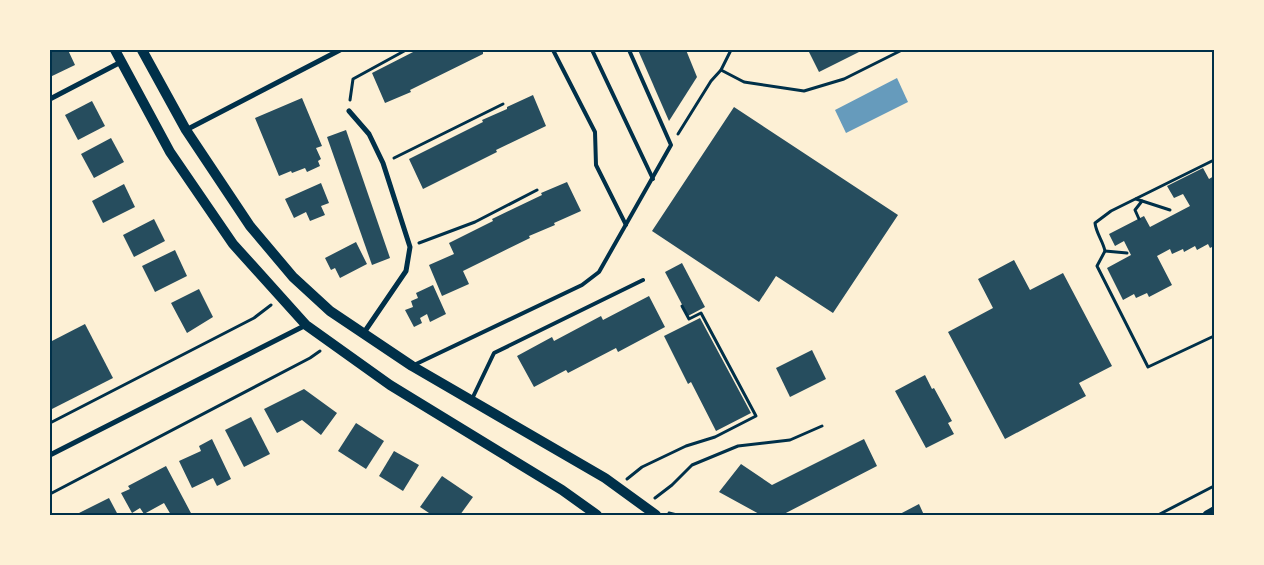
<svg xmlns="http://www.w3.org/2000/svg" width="1264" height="565" font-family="Karla,sans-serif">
	<rect width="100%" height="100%" fill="#fdf0d5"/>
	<path fill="#669bbc" d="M897 78 908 102 846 133 835 110Z"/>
	<g fill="#264d5e">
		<path d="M50 50H68L75 65 50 77Z"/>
		<path d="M417 50H488L483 52V54L410 90 411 92 385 103 372 73Z"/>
		<path d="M638 50H686L697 77 669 121Z"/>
		<path d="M808 50H863L819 72Z"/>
		<path d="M533 95 546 126 496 150 497 152 423 189 409 159 483 122 482 120 507 109V107Z"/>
		<path d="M302 98 322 146 316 148 321 159 318 161 320 166 307 172 305 168 292 173 291 171 279 176 255 118Z"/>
		<path d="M92 101 105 126 78 140 65 115Z"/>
		<path d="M734 107 898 215 833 313 776 276 759 302 652 231Z"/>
		<path d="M346 130 390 258 372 265 327 137Z"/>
		<path d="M111 138 124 162 94 178 81 154Z"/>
		<path d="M1203 168 1209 179 1214 176V246L1210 248 1208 244 1197 250 1195 246 1184 252 1183 249 1172 254 1170 249 1157 256 1172 285 1149 297 1147 293 1136 298 1134 294 1123 300 1107 268 1131 255 1124 241 1115 246 1109 234 1144 216 1150 227 1190 206 1183 194 1174 198 1167 186Z"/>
		<path d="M567 182 581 211 554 223 555 225 529 236 530 238 463 271 469 284 442 296 429 265 454 254 449 243 493 221 492 219 542 195 541 193Z"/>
		<path d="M321 183 329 203 321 206 325 215 310 221 306 212 294 218 285 199Z"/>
		<path d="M124 184 135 207 103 223 92 201Z"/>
		<path d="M154 219 165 241 134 257 123 235Z"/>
		<path d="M356 242 367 264 340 278 335 268 331 270 325 258Z"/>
		<path d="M175 250 187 276 155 292 142 266Z"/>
		<path d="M1014 260 1030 290 1063 273 1112 366 1079 383 1086 396 1005 439 948 332 993 308 978 279Z"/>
		<path d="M682 263 705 307 688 316 665 272Z"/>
		<path d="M433 285 446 314 430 322 427 314 420 318 422 323 414 327 405 310 413 307 411 301 418 298 416 293Z"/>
		<path d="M199 289 213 317 187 333 171 303Z"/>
		<path d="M649 296 665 327 618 352 616 348 568 373 566 370 534 387 517 356 552 337 554 341 601 316 603 320Z"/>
		<path d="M700 318 751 413 716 431 691 382 688 384 664 336Z"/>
		<path d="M85 324 113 378 52 409 50 405V342Z"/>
		<path d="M812 350 826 379 790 397 776 368Z"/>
		<path d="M925 375 932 389 934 388 952 421 948 423 954 434 926 448 895 391Z"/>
		<path d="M304 389 337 413 321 435 302 420 277 433 264 409Z"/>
		<path d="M251 417 270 454 244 467 225 430Z"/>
		<path d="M356 423 384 441 366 469 338 451Z"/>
		<path d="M212 439 231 479 217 486 213 478 192 488 179 461 201 451 199 446Z"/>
		<path d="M864 439 877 466 782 515H761L719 492 741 464 772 485Z"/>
		<path d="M394 451 419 465 403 491 379 476Z"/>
		<path d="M166 466 192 515H171L164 503 144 514 140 508 132 513 121 493 130 489 128 486Z"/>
		<path d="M442 476 473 497 460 515H432L420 507Z"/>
		<path d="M109 498 118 515H80L79 513Z"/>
		<path d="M919 504 924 515H898Z"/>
	</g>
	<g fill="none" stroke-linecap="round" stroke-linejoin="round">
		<g stroke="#003049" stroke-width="3">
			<path d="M721 70 744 82 804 91 844 79 902 50"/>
			<path d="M350 100 353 79 406 50"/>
			<path d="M678 134 711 81 721 70 731 50"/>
			<path d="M394 158 503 104"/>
			<path d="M1214 160 1111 211 1095 223C1096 233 1103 241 1105 251L1097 266 1148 367 1214 336"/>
			<path d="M1136 199 1170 210"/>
			<path d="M1139 219 1135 210 1142 201"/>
			<path d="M419 243 475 222 537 190"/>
			<path d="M1105 251 1127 253"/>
			<path d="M50 423 254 318 271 305"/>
			<path d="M627 479 642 467 686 446 715 437 756 416 701 313 689 319 682 306"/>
			<path d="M50 494 310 358 320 351"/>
			<path d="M655 498 672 485 692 465 738 446 790 440 822 426"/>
			<path d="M669 513 677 515"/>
			<path d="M1158 515 1214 486"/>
		</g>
		<g stroke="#003049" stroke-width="4">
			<path d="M553 50 595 132 596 165 626 225"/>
			<path d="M592 50 653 179"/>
			<path d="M414 365 582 285 599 272 671 145 629 50"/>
			<path d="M472 399 494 353 643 280"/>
		</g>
		<g stroke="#003049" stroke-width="5">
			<path d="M50 99 121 62"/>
			<path d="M349 111 369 134 383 163 410 247 406 271 363 334"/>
			<path d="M186 130 340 50"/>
			<path d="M50 455 306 325"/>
		</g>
		<path stroke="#003049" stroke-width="9" d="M1207 515 1214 511"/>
		<g stroke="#003049" stroke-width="10">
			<path d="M115 50 170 152 233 244 306 325 390 385 562 490 597 515"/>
			<path d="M142 50 186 130 250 226 293 277 330 311 412 366 605 478 656 515"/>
		</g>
	</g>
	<rect width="1264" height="565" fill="none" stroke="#fdf0d5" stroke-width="102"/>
	<rect x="51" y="51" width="1162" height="463" fill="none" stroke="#003049" stroke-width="2"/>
</svg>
